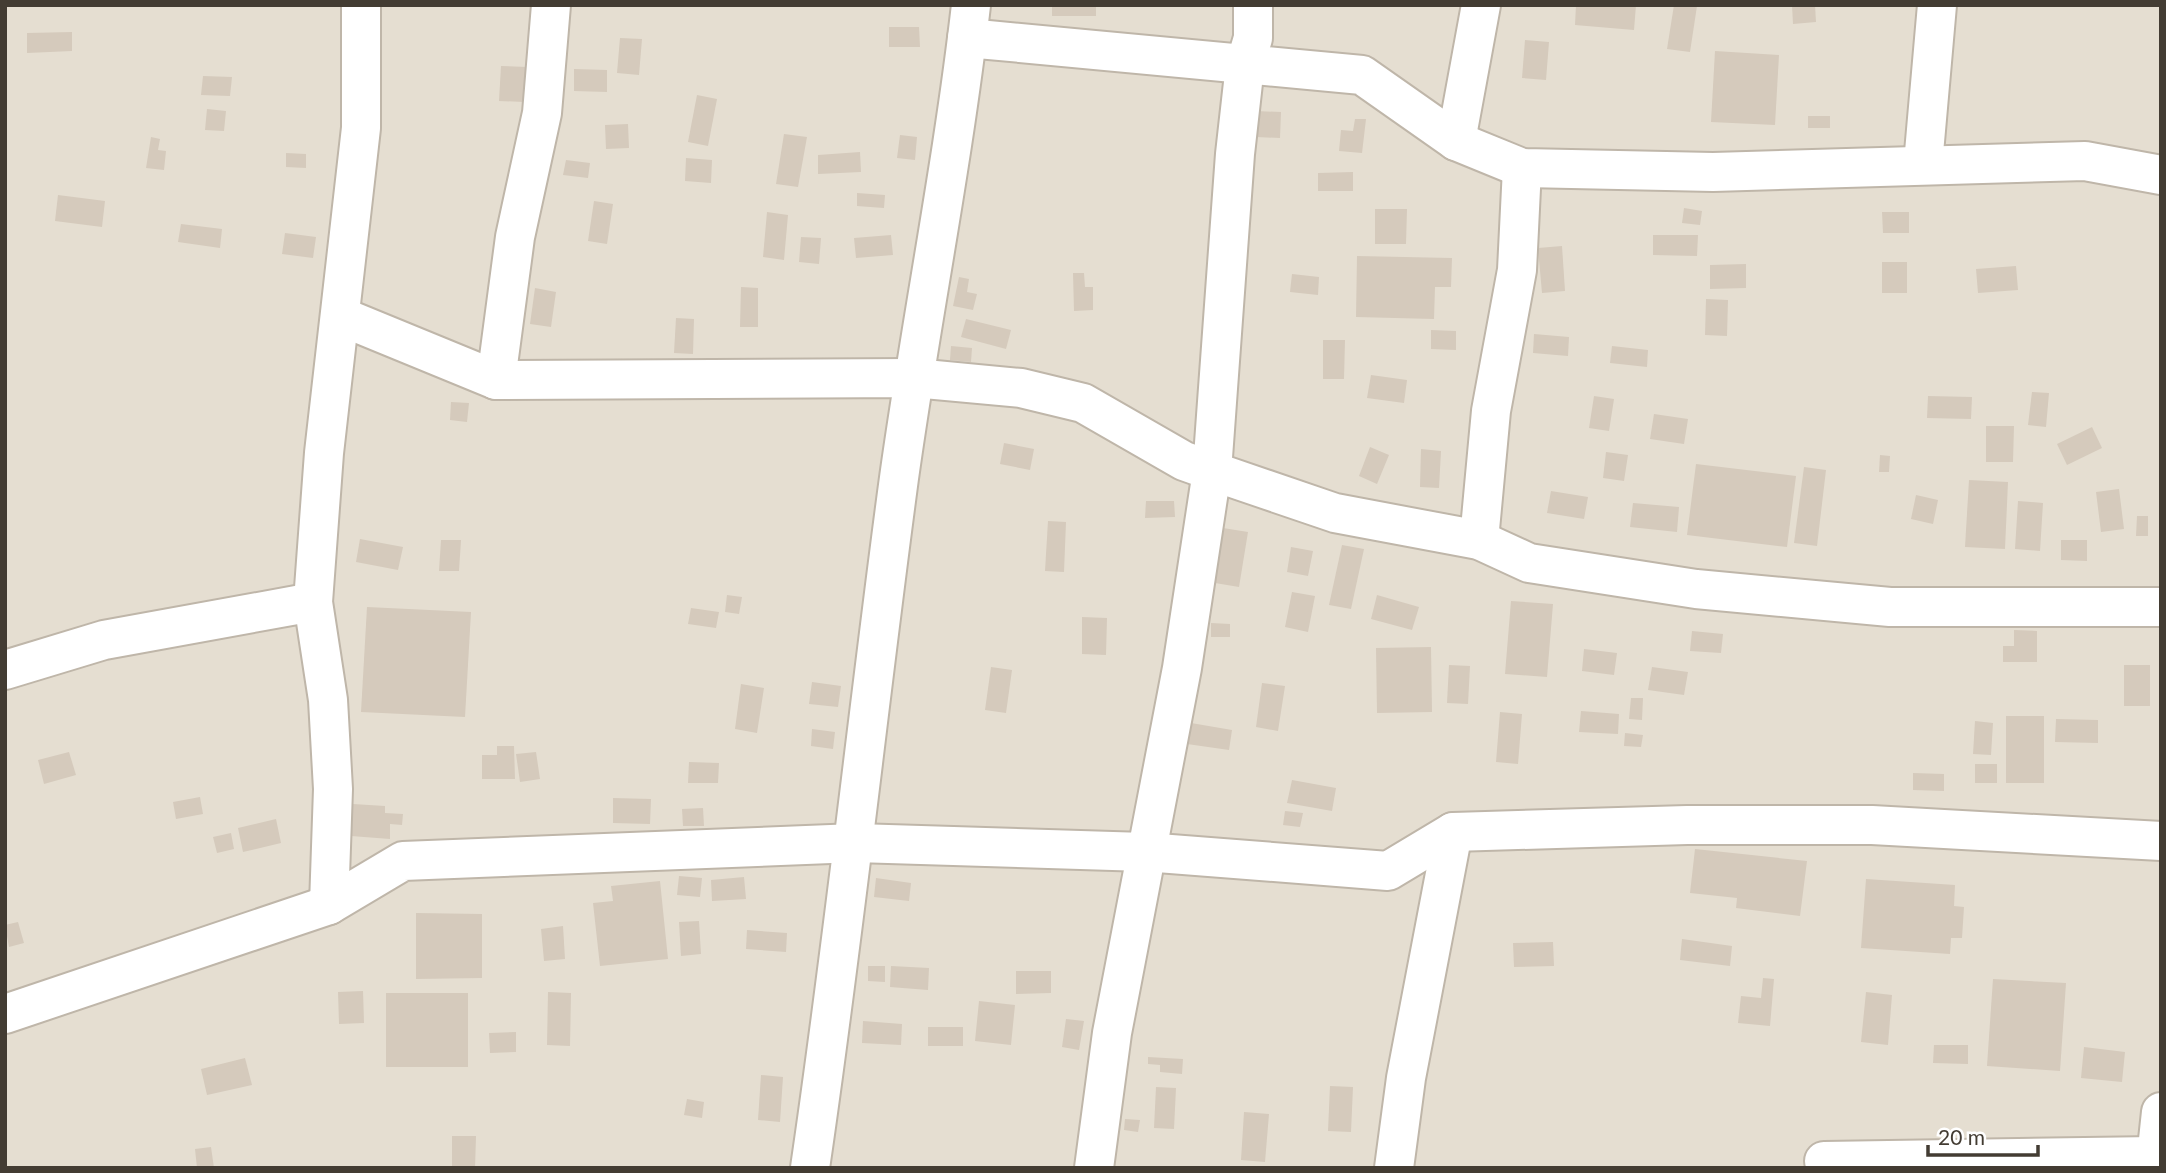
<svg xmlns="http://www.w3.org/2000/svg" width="2166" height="1173" font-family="Lato,sans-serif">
	<rect width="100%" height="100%" fill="#f1ece3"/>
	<rect fill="#e5ded1" x="5" y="5" width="2156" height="1163"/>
	<g fill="#d5cabc">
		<rect x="1052" y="5" width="44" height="11"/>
		<path d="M1576 5H1636L1634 30 1575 25Z"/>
		<path d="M1674 5 1697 6 1690 52 1667 49Z"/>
		<path d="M1792 5H1815L1816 22 1793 24Z"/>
		<path d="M889 27H919L920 47H889Z"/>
		<path d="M72 32V51L27 53V33Z"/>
		<path d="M620 38 642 39 639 75 617 73Z"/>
		<path d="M1525 40 1549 42 1546 80 1522 78Z"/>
		<path d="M1715 51 1779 55 1775 125 1711 122Z"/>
		<path d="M501 66 527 67 524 102 499 101Z"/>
		<path d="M574 69 607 70V92L574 91Z"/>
		<path d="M203 76 232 77 230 96 201 95Z"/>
		<path d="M697 95 717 99 708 146 688 142Z"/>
		<path d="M207 109 226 111 224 131 205 130Z"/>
		<path d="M1256 111 1281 112 1280 138 1256 137Z"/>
		<rect x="1808" y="116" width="22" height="12"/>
		<path d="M1355 119H1366L1362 153 1339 151 1341 130 1353 131Z"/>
		<path d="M628 124 629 148 606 149 605 125Z"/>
		<path d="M784 134 807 137 798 187 776 184Z"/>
		<path d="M900 135 917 137 915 160 897 158Z"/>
		<path d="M151 137 160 139 158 150 166 151 164 170 146 168Z"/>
		<path d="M860 152 861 172 818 174V155Z"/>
		<path d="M286 153 306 154V168L286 167Z"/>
		<path d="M686 158 712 160 711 183 685 181Z"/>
		<path d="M566 160 590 163 588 178 563 175Z"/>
		<path d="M1353 172V191H1318V173Z"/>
		<path d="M857 193 885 195 884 208 857 206Z"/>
		<path d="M58 195 105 201 102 227 55 221Z"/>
		<path d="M594 201 613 204 607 244 588 241Z"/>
		<path d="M1684 208 1702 211 1700 225 1682 223Z"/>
		<path d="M1375 209H1407L1406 244H1375Z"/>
		<path d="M767 212 788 215 784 260 763 257Z"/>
		<path d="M1882 212H1909V233H1883Z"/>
		<path d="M181 224 222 229 220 248 178 242Z"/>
		<path d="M285 233 316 237 313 258 282 254Z"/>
		<path d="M891 235 893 255 856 258 854 238Z"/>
		<path d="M1653 235H1698L1697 256 1653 255Z"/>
		<path d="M801 237 821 238 819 264 799 262Z"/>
		<path d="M1562 246 1565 291 1542 293 1538 248Z"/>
		<path d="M1357 256 1452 258 1451 287H1435L1434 319 1356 317Z"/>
		<rect x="1882" y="262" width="25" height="31"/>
		<path d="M1746 264V288L1710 289V265Z"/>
		<path d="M2016 266 2018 290 1978 293 1976 269Z"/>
		<path d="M1073 273H1084L1085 287H1093V310L1074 311Z"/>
		<path d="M1292 274 1319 277 1318 295 1290 292Z"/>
		<path d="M959 277 969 279 967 292 977 294 973 310 953 306Z"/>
		<path d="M741 287 758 288V327H740Z"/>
		<path d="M535 288 556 292 551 327 530 324Z"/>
		<path d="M1706 299 1728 300 1727 336 1705 335Z"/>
		<path d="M676 318 694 319 693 354 674 353Z"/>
		<path d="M966 319 1011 330 1006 349 961 337Z"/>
		<path d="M1431 330 1456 331V350L1431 349Z"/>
		<path d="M1534 334 1569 337 1568 356 1533 353Z"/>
		<path d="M1323 340H1345L1344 379H1323Z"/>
		<path d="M951 346 972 348 971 362 950 360Z"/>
		<path d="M1612 346 1648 350 1647 367 1610 363Z"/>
		<path d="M1371 375 1407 380 1404 403 1367 398Z"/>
		<path d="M2032 392 2049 393 2046 427 2028 425Z"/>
		<path d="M1594 396 1614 399 1609 431 1589 428Z"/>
		<path d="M1928 396 1972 397 1971 419 1927 418Z"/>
		<path d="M451 402 469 403 467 422 450 420Z"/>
		<path d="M1654 414 1688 419 1684 444 1650 439Z"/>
		<path d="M1986 426H2014L2013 462H1986Z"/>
		<path d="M2092 427 2102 448 2067 465 2057 444Z"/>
		<path d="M1004 443 1034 449 1030 470 1000 464Z"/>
		<path d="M1370 447 1389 455 1377 484 1359 476Z"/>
		<path d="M1421 449 1441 451 1439 488 1420 487Z"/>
		<path d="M1606 452 1628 455 1624 481 1603 478Z"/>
		<path d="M1880 455 1890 456 1889 472H1879Z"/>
		<path d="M1696 464 1796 476 1787 547 1687 535Z"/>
		<path d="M1804 467 1826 470 1817 546 1794 543Z"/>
		<path d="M1969 480 2008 482 2005 549 1965 547Z"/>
		<path d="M2119 489 2124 529 2101 532 2096 492Z"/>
		<path d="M1551 491 1588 497 1584 519 1547 513Z"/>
		<path d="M1916 495 1938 500 1933 524 1911 519Z"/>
		<path d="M1146 501H1174L1175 517 1145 518Z"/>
		<path d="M2018 501 2043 503 2040 551 2015 549Z"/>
		<path d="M1633 503 1679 507 1677 532 1630 527Z"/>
		<path d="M2137 516H2148V536H2136Z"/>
		<path d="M1048 521 1066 522 1064 572 1045 571Z"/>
		<path d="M1223 528 1248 532 1239 587 1215 583Z"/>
		<path d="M360 539 403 547 398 570 356 562Z"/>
		<path d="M441 540H461L459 571H439Z"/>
		<path d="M2061 540H2087V561L2061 560Z"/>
		<path d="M1342 545 1364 549 1351 609 1329 605Z"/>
		<path d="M1291 547 1313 551 1308 576 1287 572Z"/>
		<path d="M1292 592 1315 596 1308 632 1285 627Z"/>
		<path d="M727 595 742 597 739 614 725 612Z"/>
		<path d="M1377 595 1419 607 1412 630 1371 619Z"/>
		<path d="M1511 601 1553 604 1547 677 1505 674Z"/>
		<path d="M367 607 471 612 465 717 361 712Z"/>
		<path d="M691 608 719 612 716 628 688 624Z"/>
		<path d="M1082 617 1107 618 1106 655 1082 654Z"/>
		<path d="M1211 623 1230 624V637H1211Z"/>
		<path d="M2014 630 2037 631V662H2003V646H2014Z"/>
		<path d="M1692 631 1723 634 1721 653 1690 651Z"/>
		<path d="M1431 647 1432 712 1377 713 1376 648Z"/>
		<path d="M1584 649 1617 653 1614 675 1582 671Z"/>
		<path d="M1449 665 1470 666 1468 704 1447 703Z"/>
		<rect x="2124" y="665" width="26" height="41"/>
		<path d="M991 667 1012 670 1006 713 985 710Z"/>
		<path d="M1652 667 1688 672 1684 695 1648 690Z"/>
		<path d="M812 682 841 686 838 707 809 704Z"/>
		<path d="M1262 683 1285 686 1278 731 1256 727Z"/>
		<path d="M741 684 764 688 757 733 735 729Z"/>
		<path d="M1631 698H1643L1642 720 1629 719Z"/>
		<path d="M1581 711 1619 714 1618 734 1579 732Z"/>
		<path d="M1500 712 1522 714 1518 764 1496 762Z"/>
		<rect x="2006" y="716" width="38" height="67"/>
		<path d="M2056 719 2098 720V743L2055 742Z"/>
		<path d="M1975 721 1993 723 1991 755 1973 754Z"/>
		<path d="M1191 723 1232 730 1229 750 1187 744Z"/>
		<path d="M812 729 835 732 833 749 811 746Z"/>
		<path d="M1625 733 1643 735 1641 747 1624 746Z"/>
		<path d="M497 746H514L515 779H482V755H497Z"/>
		<path d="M69 752 76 775 44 784 38 760Z"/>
		<path d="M536 752 540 779 520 782 516 754Z"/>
		<path d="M689 762 719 763 718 783H688Z"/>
		<rect x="1975" y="764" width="22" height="19"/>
		<path d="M1913 773 1944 774V791L1913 790Z"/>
		<path d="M1292 780 1336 788 1332 811 1287 803Z"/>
		<path d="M200 797 203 814 176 819 173 802Z"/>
		<path d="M613 798 651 799 650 824 613 823Z"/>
		<path d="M353 804 385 806V813L403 814 402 825 390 824V839L351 836Z"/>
		<path d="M703 808 704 826H683L682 809Z"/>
		<path d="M1285 811 1303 813 1300 827 1283 825Z"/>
		<path d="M276 819 281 843 243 852 238 828Z"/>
		<path d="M231 833 234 849 217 853 213 837Z"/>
		<path d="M1695 849 1807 861 1800 916 1736 908 1737 898 1690 893Z"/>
		<path d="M679 876 702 878 700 897 677 895Z"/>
		<path d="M744 877 746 899 712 901 711 880Z"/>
		<path d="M876 878 911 883 909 901 874 897Z"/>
		<path d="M1866 879 1955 885 1954 906 1964 907 1962 938H1951L1950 954 1861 948Z"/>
		<path d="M660 881 668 959 600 966 593 903 613 901 611 886Z"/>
		<path d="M416 913 482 914V978L416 979Z"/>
		<path d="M699 921 701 954 681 956 679 922Z"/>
		<path d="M18 922 24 943 9 947 5 925Z"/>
		<path d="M563 926 565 959 544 961 541 929Z"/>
		<path d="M747 930 787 933 786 952 746 949Z"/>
		<path d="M1682 939 1732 946 1730 966 1680 960Z"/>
		<path d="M1553 942 1554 966 1514 967 1513 943Z"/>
		<path d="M868 966H885V982L868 981Z"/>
		<path d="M891 966 929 968 928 990 890 987Z"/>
		<path d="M1016 971H1051V993L1016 994Z"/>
		<path d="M1763 978 1774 979 1770 1026 1738 1023 1741 996 1761 998Z"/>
		<path d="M1993 979 2066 983 2060 1071 1987 1066Z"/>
		<path d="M363 991 364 1023 339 1024 338 992Z"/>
		<path d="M548 992 571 993 570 1046 547 1045Z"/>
		<path d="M1866 992 1892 995 1888 1045 1861 1042Z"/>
		<rect x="386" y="993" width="82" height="74"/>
		<path d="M979 1001 1015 1005 1011 1045 975 1041Z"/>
		<path d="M1066 1019 1084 1021 1079 1050 1062 1047Z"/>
		<path d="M863 1021 902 1024 901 1045 862 1043Z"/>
		<rect x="928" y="1027" width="35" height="19"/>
		<path d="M516 1032V1052L490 1053 489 1033Z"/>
		<path d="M1934 1045H1968V1064L1933 1063Z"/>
		<path d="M2084 1047 2125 1052 2122 1082 2081 1078Z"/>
		<path d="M1148 1057 1183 1059 1182 1074 1160 1072V1065L1148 1064Z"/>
		<path d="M245 1058 252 1085 207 1095 201 1069Z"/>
		<path d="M761 1075 783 1077 780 1122 758 1120Z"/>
		<path d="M1330 1086 1353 1087 1351 1132 1328 1131Z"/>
		<path d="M1156 1087 1176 1088 1174 1129 1154 1128Z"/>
		<path d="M687 1099 704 1102 702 1118 684 1115Z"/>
		<path d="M1244 1112 1269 1114 1265 1162 1241 1160Z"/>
		<path d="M1125 1119 1140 1120 1138 1132 1124 1130Z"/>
		<path d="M452 1136H476L475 1168H452Z"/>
		<path d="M211 1147 214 1168H197L195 1149Z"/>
	</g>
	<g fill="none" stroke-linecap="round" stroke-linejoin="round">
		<defs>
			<g id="street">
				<path d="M967 38 1362 75 1456 141 1522 168 1713 172 2085 161 2161 175"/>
				<path d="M1456 141 1481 5"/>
				<path d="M1923 164 1937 5"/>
				<path d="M340 316 496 380 914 378 1021 388 1083 403 1184 461 1212 471 1335 513 1479 540 1529 563 1696 589 1890 607H2161"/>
				<path d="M496 380 515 237 542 113 551 5"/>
				<path d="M1479 540 1491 411 1517 270 1522 168"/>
				<path d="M5 670 104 640 313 602"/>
				<path d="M329 905 333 789 328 700 313 602 324 453 361 128V5"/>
				<path d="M5 1014 329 905 403 861 856 843 1145 852 1388 871 1453 832 1687 825H1872L2161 841"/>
				<path d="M1824 1161 2155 1156"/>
				<path d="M810 1168C844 938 868 708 899 478 921 320 953 163 971 5"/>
				<path d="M1094 1168 1112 1033 1182 668 1212 471 1235 154 1245 65 1253 38V5"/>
				<path d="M1394 1168 1406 1078 1453 832"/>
				<path d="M2155 1168 2161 1112"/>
			</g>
		</defs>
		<use href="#street" stroke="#bfb6a9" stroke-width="42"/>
		<use href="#street" stroke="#fff" stroke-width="38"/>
	</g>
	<rect width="2166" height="1173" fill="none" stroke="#433c33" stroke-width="14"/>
	<path d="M1928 1145v10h110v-10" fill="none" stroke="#433c33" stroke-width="3.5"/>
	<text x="1938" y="1145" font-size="21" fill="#433c33" stroke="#ffffff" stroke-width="5" paint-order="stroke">20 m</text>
</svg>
